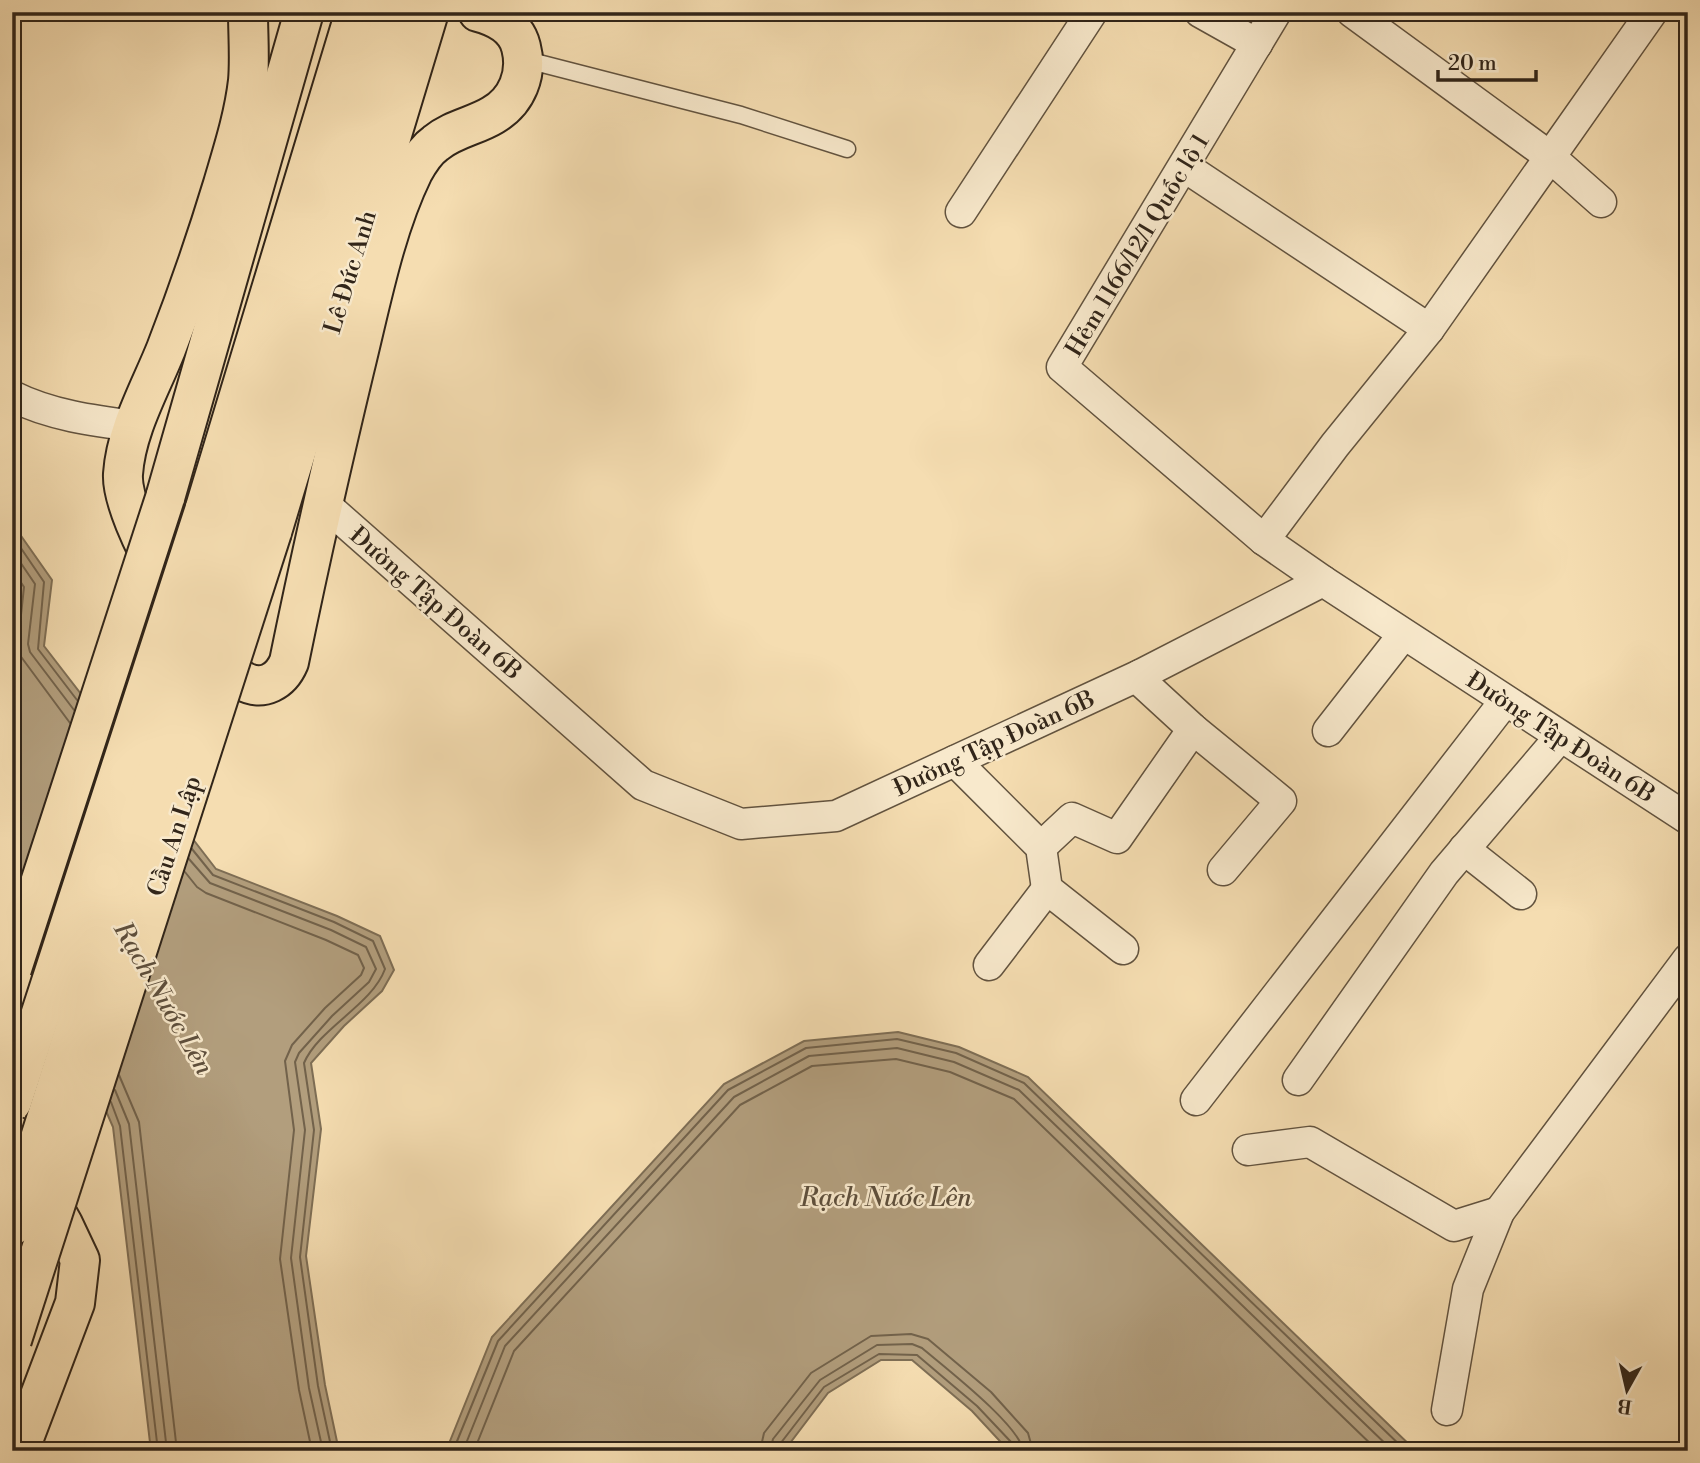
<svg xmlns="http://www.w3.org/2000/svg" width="1700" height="1463" font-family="'Libre Bodoni',serif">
	<rect width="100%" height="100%" fill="#f5ddb1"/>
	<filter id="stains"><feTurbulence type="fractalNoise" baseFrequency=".00286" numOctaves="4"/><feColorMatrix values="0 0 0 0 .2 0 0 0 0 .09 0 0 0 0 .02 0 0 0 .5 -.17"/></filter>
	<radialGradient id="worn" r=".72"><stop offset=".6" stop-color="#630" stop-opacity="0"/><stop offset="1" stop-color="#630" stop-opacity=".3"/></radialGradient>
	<g fill="#b29e7d" stroke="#7e6e55" stroke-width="2">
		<path d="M12 523 52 580 44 646 216 869 337 916 380 936 394 970 382 991 344 1026 311 1063 321 1129 306 1256 325 1385 339 1451H151L113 1127 12 895Z"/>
		<path d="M898 1032 959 1047 1028 1077 1416 1451H1009L972 1411 912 1360H881L828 1393 784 1451H446L492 1337 724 1084 804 1041Z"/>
	</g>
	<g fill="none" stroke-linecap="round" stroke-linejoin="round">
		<g stroke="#72624b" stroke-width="2">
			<path d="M12 535 44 582 38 649 77 700"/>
			<path d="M12 550 35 584 28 644 30 652 74 710"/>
			<path d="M12 569 24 587 18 643 19 654 70 723"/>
			<path d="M192 849 213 875 334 922 373 941 385 969C372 1005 319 1028 304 1063L314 1130 300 1257 318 1386 332 1451"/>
			<path d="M189 859 210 883 331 930 366 947 376 969 369 982 332 1016 299 1053 295 1062 305 1130 291 1258 309 1388 323 1451"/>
			<path d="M185 872 197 887 206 893 326 940 358 955 364 968 361 975 325 1008 292 1045 285 1061 294 1130 280 1259 299 1390 312 1451"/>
			<path d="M119 1075 139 1122 177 1451"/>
			<path d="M115 1090 129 1124 167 1451"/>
			<path d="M111 1102 120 1126 158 1451"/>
			<path d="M453 1451 498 1341 728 1090 806 1048 897 1039 956 1053 1024 1083 1406 1451"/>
			<path d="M463 1451 505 1346 734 1097 809 1056 897 1048 954 1062 1019 1090 1393 1451"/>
			<path d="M474 1451 514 1351 740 1105 812 1066 896 1059 950 1072 1014 1099 1378 1451"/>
			<path d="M760 1451 764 1433 811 1373 871 1336 911 1334 928 1339 991 1392 1028 1433 1033 1451"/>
			<path d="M770 1451 773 1439 820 1380 877 1345 912 1344 922 1348C943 1366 1021 1426 1023 1451"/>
			<path d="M779 1451 780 1444 824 1387 879 1354 917 1355 977 1406 1012 1443 1014 1451"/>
		</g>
		<defs>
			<path id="service" d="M523 59 741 115 847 149"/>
			<g id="minor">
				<path d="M1200 12 1257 44"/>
				<path d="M1276 12 1062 367 1264 540 1323 581"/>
				<path d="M1352 12 1549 156 1601 202"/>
				<path d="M1185 167 1429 329"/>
				<path d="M961 212 1092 12"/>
				<path d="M12 396C50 415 93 421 135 426"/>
				<path d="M323 503 643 785 741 824 836 816 1140 675 1323 581 1688 819"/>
				<path d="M1264 540 1335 445 1429 329 1652 12"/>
				<path d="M1140 675 1144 684 1193 729 1281 801 1223 870"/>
				<path d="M1328 731 1403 635"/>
				<path d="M955 761 1041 847 1047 889 1123 949"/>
				<path d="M1041 847 1072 818 1117 838 1193 729"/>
				<path d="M1464 849 1521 894"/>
				<path d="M989 965 1047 889"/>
				<path d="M1298 1080 1444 873 1560 737"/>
				<path d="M1196 1100 1505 701"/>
				<path d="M1248 1150 1310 1142 1454 1226 1499 1212"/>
				<path d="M1447 1410 1468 1289 1499 1212 1688 959"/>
			</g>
			<g id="trunk">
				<path d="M248 12C248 35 250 58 248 81 244 116 233 150 223 184 206 240 187 295 166 349 150 389 126 430 123 474 120 520 203 658 243 681 263 692 281 681 289 662 309 564 331 467 354 371 370 307 384 231 413 172 419 161 426 150 436 143 453 129 475 126 493 115 517 101 528 74 521 47 516 26 497 17 478 12"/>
				<path d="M165 498 304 12"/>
				<path d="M204 511 355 12"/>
				<path d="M237 521 394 12"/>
				<path d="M272 532 429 12"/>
				<path d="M12 1134 63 1224 80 1260 75 1303 19 1451"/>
			</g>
		</defs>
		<use href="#service" stroke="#62533f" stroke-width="19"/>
		<use href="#minor" stroke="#62533f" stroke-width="33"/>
		<use href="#trunk" stroke="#312519" stroke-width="42"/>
		<use href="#service" stroke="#f8e9cc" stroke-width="16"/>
		<use href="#minor" stroke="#f8e9cc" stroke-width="30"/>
		<use href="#trunk" stroke="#f5ddb1" stroke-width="38"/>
		<defs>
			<g id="trunk-bridge">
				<path d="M12 969 165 498"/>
				<path d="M12 1102 204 511"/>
				<path d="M12 1226 237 521"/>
				<path d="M12 1340 272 532"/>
			</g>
		</defs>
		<use href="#trunk-bridge" stroke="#312519" stroke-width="42" stroke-linecap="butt"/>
		<use href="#trunk-bridge" stroke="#f5ddb1" stroke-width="38"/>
	</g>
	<g text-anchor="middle" stroke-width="5" stroke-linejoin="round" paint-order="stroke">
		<g font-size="24" fill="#312519" stroke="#f8e9cc">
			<text transform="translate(1137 245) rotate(-59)" y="8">Hẻm 1166/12/1 Quốc lộ 1</text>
			<text transform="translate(350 272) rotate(-73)" y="8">Lê Đức Anh</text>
			<text transform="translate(436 603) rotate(41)" y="8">Đường Tập Đoàn 6B</text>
			<text transform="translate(1561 737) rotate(33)" y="8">Đường Tập Đoàn 6B</text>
			<text transform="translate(994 743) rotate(-25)" y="8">Đường Tập Đoàn 6B</text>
			<text transform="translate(174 836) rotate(-72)" y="8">Cầu An Lập</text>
		</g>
		<g font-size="26" font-style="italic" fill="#5e4f3c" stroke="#f8e9cc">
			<text transform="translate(164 998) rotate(60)" y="9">Rạch Nước Lên</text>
			<text x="886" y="1206">Rạch Nước Lên</text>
		</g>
	</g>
	<rect width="1700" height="1463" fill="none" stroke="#f5ddb1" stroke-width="42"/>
	<rect x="14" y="14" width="1672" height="1435" fill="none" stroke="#312519" stroke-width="3.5"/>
	<rect x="21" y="21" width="1658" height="1421" fill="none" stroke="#312519" stroke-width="2"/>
	<g transform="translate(1627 1390) rotate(188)" stroke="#f8e9cc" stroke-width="5" paint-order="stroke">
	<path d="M0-5L12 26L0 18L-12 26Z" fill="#312519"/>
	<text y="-10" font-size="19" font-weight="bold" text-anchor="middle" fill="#312519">B</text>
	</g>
	<path d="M1438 70v10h98v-10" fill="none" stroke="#312519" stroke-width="3.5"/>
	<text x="1448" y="70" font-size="21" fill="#312519" stroke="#f8e9cc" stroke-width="5" paint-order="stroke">20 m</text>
	<rect width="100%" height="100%" filter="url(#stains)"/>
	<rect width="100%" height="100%" fill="url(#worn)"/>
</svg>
